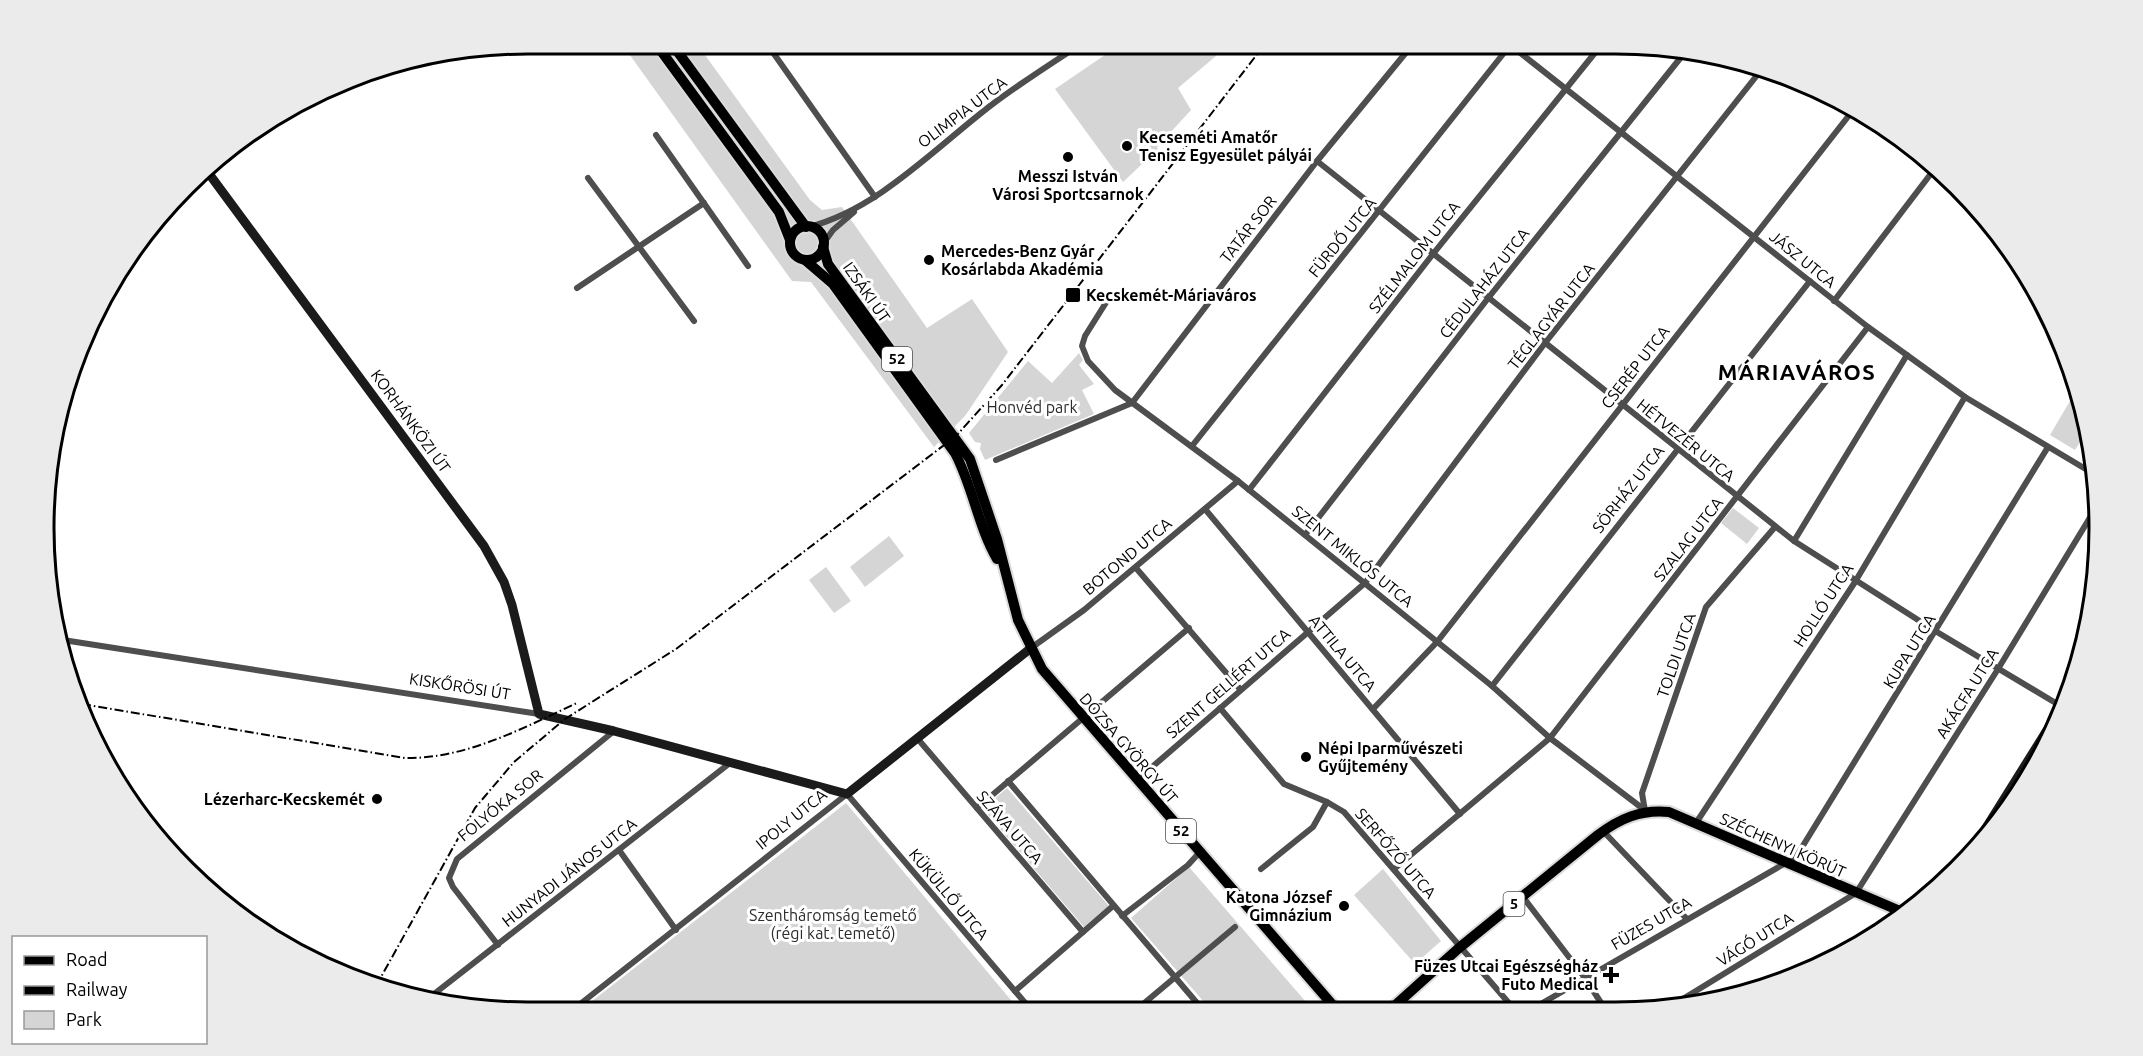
<svg xmlns="http://www.w3.org/2000/svg" width="2143" height="1056" font-family="Ubuntu,sans-serif">
	<rect width="100%" height="100%" fill="#fff"/>
	<g fill="#d5d5d5">
		<path d="M622 44H697L810 200 822 210 842 207 927 328 972 299 1008 352 965 416 934 447 811 282 792 281Z"/>
		<path d="M1121 44H1225L1216 56 1178 88 1191 110 1157 147 1158 149 1123 182 1055 89Z"/>
		<path d="M1079 353 1083 360 1079 365 1094 384 1082 390 1094 414 985 460 980 449 981 443 975 442 969 433 1028 361 1052 383Z"/>
		<path d="M2077 389 2089 428 2075 450 2050 435Z"/>
		<path d="M1733 508 1759 528 1747 544 1721 523Z"/>
		<path d="M889 536 904 556 865 587 850 567Z"/>
		<path d="M826 567 851 601 834 613 809 580Z"/>
		<path d="M1007 788 1109 906 1084 927 983 809Z"/>
		<path d="M846 803 1020 1011 578 1012Z"/>
		<path d="M1189 867 1313 1010H1211L1131 918Z"/>
		<path d="M1383 869 1441 941 1415 964 1354 895Z"/>
	</g>
	<g fill="none" stroke-linecap="round" stroke-linejoin="round">
		<defs>
			<g id="primary">
				<path d="M656 44 779 212 790 240"/>
				<path d="M672 44 806 227"/>
				<circle cx="807" cy="243" r="17"/>
				<path d="M823 247 828 264 836 275 970 459 997 539 1018 620 1042 669 1337 1010"/>
				<path d="M805 260 833 284 955 453C973 487 978 526 997 559"/>
				<path d="M1391 1009 1459 948 1598 835C1619 819 1641 809 1669 812L1907 914"/>
			</g>
		</defs>
		<use href="#primary" stroke="#dbdbdb" stroke-width="14"/>
		<g stroke="#4e4e4e" stroke-width="6">
			<path d="M767 44 875 197"/>
			<path d="M1509 44 1868 327 1965 397 2094 474"/>
			<path d="M656 135 748 266"/>
			<path d="M1317 161 1794 541 1937 632 2064 708"/>
			<path d="M588 178 694 321"/>
			<path d="M808 227C878 210 938 145 994 103 1022 82 1052 63 1081 44"/>
			<path d="M823 244 833 230 854 212"/>
			<path d="M577 288 704 203"/>
			<path d="M1112 293 1085 336 1082 346 1088 361 1115 390 1238 481 1492 686 1550 738 1646 811"/>
			<path d="M1834 301 1936 167"/>
			<path d="M1192 446 1511 44"/>
			<path d="M996 460 1132 403 1317 161 1413 44"/>
			<path d="M1249 490 1433 254 1602 44"/>
			<path d="M1205 509 1460 814"/>
			<path d="M1305 535 1489 297 1686 51"/>
			<path d="M1794 541 1907 355"/>
			<path d="M1136 568 1240 689"/>
			<path d="M63 640 539 714"/>
			<path d="M1031 648 1084 610 1238 481"/>
			<path d="M1492 686 1810 281"/>
			<path d="M1220 708 1284 784 1327 802 1344 812 1514 1009"/>
			<path d="M1373 709 1437 642 1854 109"/>
			<path d="M917 738 1083 932"/>
			<path d="M1137 780 1365 583 1545 343 1762 69"/>
			<path d="M1008 781 1203 1010"/>
			<path d="M977 808 1189 628"/>
			<path d="M1645 811 1642 793 1706 607 1775 527"/>
			<path d="M1696 823 1855 582 1965 397"/>
			<path d="M1603 831 1686 918"/>
			<path d="M619 850 676 930"/>
			<path d="M1261 869 1313 827 1327 802"/>
			<path d="M1394 869 1550 738 1868 327"/>
			<path d="M1523 897 1585 978 1605 1009"/>
			<path d="M1122 916 1188 865 1199 853"/>
			<path d="M498 945 453 887 449 878 457 859 614 731"/>
			<path d="M1015 991 1113 906"/>
			<path d="M425 1001 730 763"/>
			<path d="M1668 1008 1856 893 1998 669 2097 506"/>
			<path d="M1532 1009 1796 857 2048 447"/>
			<path d="M1136 1010 1235 927"/>
			<path d="M570 1012 847 794 1032 1011"/>
		</g>
		<g stroke="#1b1b1b" stroke-width="9">
			<path d="M207 171 484 546 504 582 512 605 539 714 614 731 847 794 1031 648"/>
			<path d="M1971 852 2067 698"/>
		</g>
		<use href="#primary" stroke="#000" stroke-width="10"/>
		<g stroke="#000" stroke-width="2" stroke-dasharray="9 3 1.5 3" stroke-linecap="butt">
			<path d="M82 704 405 758C466 759 523 728 577 703"/>
			<path d="M376 986 475 808 514 762 565 719 676 649 956 436 1002 385 1265 44"/>
		</g>
	</g>
	<g fill="#000" stroke="#fff" stroke-width="2">
		<circle cx="1127" cy="146" r="6"/>
		<circle cx="1068" cy="157" r="6"/>
		<circle cx="929" cy="260" r="6"/>
		<rect x="1065" y="287" width="16" height="16" rx="3"/>
		<circle cx="1306" cy="757" r="6"/>
		<circle cx="377" cy="799" r="6"/>
		<circle cx="1344" cy="906" r="6"/>
		<path d="M1608 966h6v6h6v6h-6v6h-6v-6h-6v-6h6z"/>
	</g>
	<g text-anchor="middle" stroke-width="6" stroke-linejoin="round" paint-order="stroke">
		<g fill="#fff" stroke="#4c4c4c" stroke-width="1.5">
			<rect x="882" y="347" width="30" height="24" rx="4.5"/>
			<rect x="1166" y="819" width="30" height="24" rx="4.5"/>
			<rect x="1503.5" y="892" width="21" height="24" rx="4.5"/>
		</g>
		<g font-size="15" font-weight="bold" fill="#000">
			<text x="897" y="364">52</text>
			<text x="1181" y="836">52</text>
			<text x="1514" y="909">5</text>
		</g>
		<g font-size="16" fill="#000" stroke="#fff">
			<text transform="translate(962 112) rotate(-37)" y="6">OLIMPIA UTCA</text>
			<text transform="translate(1248 229) rotate(-52)" y="6">TATÁR SOR</text>
			<text transform="translate(1342 237) rotate(-51)" y="6">FÜRDŐ UTCA</text>
			<text transform="translate(1414 257) rotate(-52)" y="6">SZÉLMALOM UTCA</text>
			<text transform="translate(1803 259) rotate(39)" y="6">JÁSZ UTCA</text>
			<text transform="translate(1484 283) rotate(-52)" y="6">CÉDULAHÁZ UTCA</text>
			<text transform="translate(867 292) rotate(55)" y="6">IZSÁKI ÚT</text>
			<text transform="translate(1551 316) rotate(-52)" y="6">TÉGLAGYÁR UTCA</text>
			<text transform="translate(1635 367) rotate(-52)" y="6">CSERÉP UTCA</text>
			<text transform="translate(411 421) rotate(54)" y="6">KORHÁNKÖZI ÚT</text>
			<text transform="translate(1686 440) rotate(39)" y="6">HÉTVEZÉR UTCA</text>
			<text transform="translate(1628 489) rotate(-52)" y="6">SÖRHÁZ UTCA</text>
			<text transform="translate(1688 539) rotate(-52)" y="6">SZALAG UTCA</text>
			<text transform="translate(1127 556) rotate(-40)" y="6">BOTOND UTCA</text>
			<text transform="translate(1353 556) rotate(39)" y="6">SZENT MIKLÓS UTCA</text>
			<text transform="translate(1823 605) rotate(-57)" y="6">HOLLÓ UTCA</text>
			<text transform="translate(1909 651) rotate(-58)" y="6">KUPA UTCA</text>
			<text transform="translate(1343 653) rotate(50)" y="6">ATTILA UTCA</text>
			<text transform="translate(1676 655) rotate(-71)" y="6">TOLDI UTCA</text>
			<text transform="translate(1228 683) rotate(-41)" y="6">SZENT GELLÉRT UTCA</text>
			<text transform="translate(460 686) rotate(9)" y="6">KISKŐRÖSI ÚT</text>
			<text transform="translate(1967 693) rotate(-58)" y="6">AKÁCFA UTCA</text>
			<text transform="translate(1129 748) rotate(49)" y="6">DÓZSA GYÖRGY ÚT</text>
			<text transform="translate(500 805) rotate(-39)" y="6">FOLYÓKA SOR</text>
			<text transform="translate(791 819) rotate(-39)" y="6">IPOLY UTCA</text>
			<text transform="translate(1010 827) rotate(49)" y="6">SZÁVA UTCA</text>
			<text transform="translate(1783 845) rotate(24)" y="6">SZÉCHENYI KÖRÚT</text>
			<text transform="translate(1396 853) rotate(49)" y="6">SERFŐZŐ UTCA</text>
			<text transform="translate(569 872) rotate(-38)" y="6">HUNYADI JÁNOS UTCA</text>
			<text transform="translate(949 894) rotate(50)" y="6">KÜKÜLLŐ UTCA</text>
			<text transform="translate(1651 923) rotate(-30)" y="6">FÜZES UTCA</text>
			<text transform="translate(1755 939) rotate(-32)" y="6">VÁGÓ UTCA</text>
		</g>
		<g font-size="16" font-weight="bold" fill="#000" stroke="#fff" text-anchor="start">
			<text x="1139" y="143">Kecseméti Amatőr<tspan x="1139" dy="18">Tenisz Egyesület pályái</tspan></text>
			<text x="1068" y="182" text-anchor="middle">Messzi István<tspan x="1068" dy="18">Városi Sportcsarnok</tspan></text>
			<text x="941" y="257">Mercedes-Benz Gyár<tspan x="941" dy="18">Kosárlabda Akadémia</tspan></text>
			<text x="1086" y="301">Kecskemét-Máriaváros</text>
			<text x="1318" y="754">Népi Iparművészeti<tspan x="1318" dy="18">Gyűjtemény</tspan></text>
			<text x="365" y="805" text-anchor="end">Lézerharc-Kecskemét</text>
			<text x="1332" y="903" text-anchor="end">Katona József<tspan x="1332" dy="18">Gimnázium</tspan></text>
			<text x="1598" y="972" text-anchor="end">Füzes Utcai Egészségház<tspan x="1598" dy="18">Futo Medical</tspan></text>
		</g>
		<g font-size="16" fill="#2c2c2c" stroke="#fff">
			<text x="1032" y="413">Honvéd park</text>
			<text x="833" y="921">Szentháromság temető<tspan x="833" dy="18">(régi kat. temető)</tspan></text>
		</g>
		<g font-size="22" font-weight="bold" letter-spacing="1.5" fill="#000" stroke="#fff">
			<text x="1797" y="380">MÁRIAVÁROS</text>
		</g>
	</g>
	<path d="M0 0H2143V1056H0ZM528 54H1615A474 474 0 0 1 2089 528V528A474 474 0 0 1 1615 1002H528A474 474 0 0 1 54 528V528A474 474 0 0 1 528 54Z" fill="#ebebeb" fill-rule="evenodd"/>
	<path fill="none" stroke="#000" stroke-width="3" d="M528 54H1615A474 474 0 0 1 2089 528V528A474 474 0 0 1 1615 1002H528A474 474 0 0 1 54 528V528A474 474 0 0 1 528 54Z"/>
	<rect x="12" y="936" width="195" height="108" fill="#ffffff" stroke="#999999" stroke-width="1.5"/>
	<rect x="24" y="956" width="30" height="9" fill="#000000" stroke="#999999" stroke-width="1.5"/>
	<text x="66" y="966" font-size="18" fill="#000000">Road</text>
	<rect x="24" y="986" width="30" height="9" fill="#000000" stroke="#999999" stroke-width="1.5"/>
	<text x="66" y="996" font-size="18" fill="#000000">Railway</text>
	<rect x="24" y="1011" width="30" height="18" fill="#d5d5d5" stroke="#999999" stroke-width="1.5"/>
	<text x="66" y="1026" font-size="18" fill="#000000">Park</text>
</svg>
